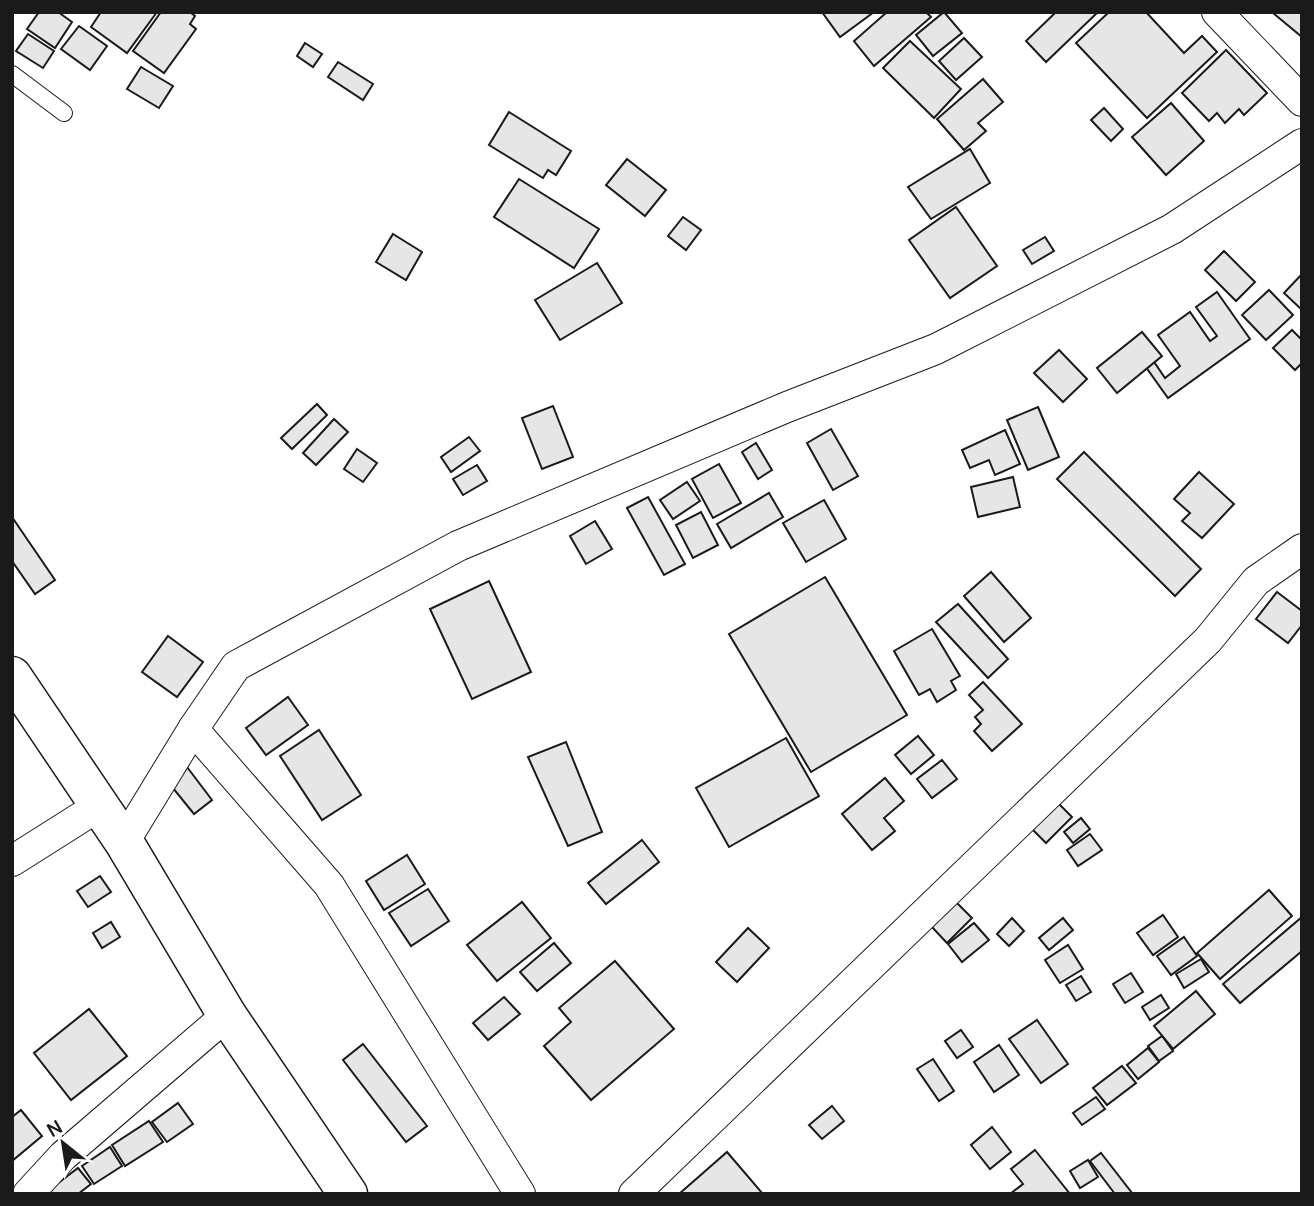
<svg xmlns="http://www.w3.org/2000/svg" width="1314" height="1206" font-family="Manrope,sans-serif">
	<rect width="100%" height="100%" fill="#fff"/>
	<g fill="#e6e6e6" stroke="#1a1a1a" stroke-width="2">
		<path d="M39 12H58L72 22 55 48 27 29Z"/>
		<path d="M101 12H157L127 53 91 27Z"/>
		<path d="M161 12H190L195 16 190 24 196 29 164 73 133 51Z"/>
		<path d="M822 12H874L840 37Z"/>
		<path d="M887 12H926L931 17 874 66 854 41Z"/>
		<path d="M944 12 962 33 933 56 916 35Z"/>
		<path d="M1056 12H1098L1046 62 1026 41Z"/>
		<path d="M1109 12H1146L1184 53 1202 36 1217 52 1147 118 1076 43Z"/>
		<path d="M1274 12H1302V37L1273 13Z"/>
		<path d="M79 26 107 46 90 70 61 49Z"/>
		<path d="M28 34 54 51 43 68 16 51Z"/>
		<path d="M964 38 982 57 956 80 939 61Z"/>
		<path d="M910 41 961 89 934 118 883 68Z"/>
		<path d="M305 43 322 54 313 67 297 56Z"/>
		<path d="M1226 50 1267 93 1244 115 1239 109 1225 123 1217 113 1209 121 1182 93Z"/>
		<path d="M338 62 373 84 363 100 328 77Z"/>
		<path d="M141 67 173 86 159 108 127 89Z"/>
		<path d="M983 79 1003 102 978 123 986 131 964 150 937 119Z"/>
		<path d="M1171 103 1204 141 1166 175 1132 137Z"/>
		<path d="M1104 108 1123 129 1111 141 1091 120Z"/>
		<path d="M509 112 571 151 556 175 548 170 543 178 489 145Z"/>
		<path d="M970 149 990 183 931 219 908 187Z"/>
		<path d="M627 159 666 190 645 216 606 185Z"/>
		<path d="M519 179 599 229 574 268 494 217Z"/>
		<path d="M956 207 997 266 950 298 909 240Z"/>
		<path d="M683 217 701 230 686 250 668 236Z"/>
		<path d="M393 234 422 252 406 280 376 262Z"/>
		<path d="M1045 237 1054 251 1032 264 1023 250Z"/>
		<path d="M1224 251 1255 282 1236 301 1205 270Z"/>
		<path d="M597 263 622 303 560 340 535 300Z"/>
		<path d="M1302 274V310L1284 293Z"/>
		<path d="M1269 290 1293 315 1266 340 1242 315Z"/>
		<path d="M1217 292 1250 339 1168 398 1138 356 1146 350 1165 378 1180 366 1158 335 1190 312 1210 341 1217 336 1196 307Z"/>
		<path d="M1292 330 1302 340V363L1295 370 1273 348Z"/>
		<path d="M1142 332 1162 356 1117 393 1097 368Z"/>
		<path d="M1059 350 1087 379 1063 402 1034 373Z"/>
		<path d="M317 404 327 415 292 449 281 438Z"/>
		<path d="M553 406 573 457 542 469 522 418Z"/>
		<path d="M1038 407 1059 457 1028 470 1007 420Z"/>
		<path d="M334 419 348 432 316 465 303 453Z"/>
		<path d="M831 429 858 476 833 490 807 443Z"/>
		<path d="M1005 430 1020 464 995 475 989 460 970 468 962 450Z"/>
		<path d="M469 437 480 451 451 472 441 457Z"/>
		<path d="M756 443 772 470 758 479 742 452Z"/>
		<path d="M357 449 377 463 363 482 344 469Z"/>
		<path d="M1084 452 1201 569 1175 596 1057 479Z"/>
		<path d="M719 464 741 503 713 518 692 479Z"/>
		<path d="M477 465 487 481 463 495 453 479Z"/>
		<path d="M1199 472 1234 504 1202 538 1182 521 1190 513 1174 499Z"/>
		<path d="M1013 477 1020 507 978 517 971 487Z"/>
		<path d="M687 482 700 501 673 519 660 500Z"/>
		<path d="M769 493 783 517 731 548 717 524Z"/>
		<path d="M648 497 685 564 664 575 627 508Z"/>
		<path d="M824 500 846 539 806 562 783 523Z"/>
		<path d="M701 512 718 545 693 558 676 525Z"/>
		<path d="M12 517 55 580 35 594 12 561Z"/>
		<path d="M595 521 612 549 586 564 570 536Z"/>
		<path d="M991 572 1031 618 1004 642 964 596Z"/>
		<path d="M825 577 907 715 811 772 729 634Z"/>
		<path d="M489 581 531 672 472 699 430 609Z"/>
		<path d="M1277 592 1302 611V625L1288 643 1256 619Z"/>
		<path d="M958 604 1008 659 988 678 936 622Z"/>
		<path d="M932 629 960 676 951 681 956 690 937 702 930 689 919 695 894 651Z"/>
		<path d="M168 636 203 662 177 697 142 672Z"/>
		<path d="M983 682 1022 724 992 751 974 731 981 724 975 717 983 710 969 695Z"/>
		<path d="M288 697 308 725 266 755 246 728Z"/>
		<path d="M319 730 361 795 322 820 280 756Z"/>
		<path d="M918 736 934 755 911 774 895 755Z"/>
		<path d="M786 738 819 796 729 847 696 788Z"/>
		<path d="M566 742 602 832 568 846 528 757Z"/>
		<path d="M942 760 957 779 932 798 917 779Z"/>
		<path d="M187 767 212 800 194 814 168 782Z"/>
		<path d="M885 778 904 801 884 818 895 831 872 850 842 814Z"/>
		<path d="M1057 802 1072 817 1046 843 1031 828Z"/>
		<path d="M1081 818 1090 829 1073 843 1064 832Z"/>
		<path d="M1090 834 1102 850 1078 866 1067 850Z"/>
		<path d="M642 840 659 862 606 904 588 883Z"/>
		<path d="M407 855 425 884 384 910 366 881Z"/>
		<path d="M100 876 111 892 88 907 77 891Z"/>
		<path d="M428 889 449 921 411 946 389 913Z"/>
		<path d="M1269 890 1292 916 1220 979 1197 953Z"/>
		<path d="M954 900 972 918 947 943 930 925Z"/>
		<path d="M522 902 551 938 497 981 467 945Z"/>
		<path d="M1163 915 1178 937 1153 955 1137 933Z"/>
		<path d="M1302 917V951L1240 1003 1223 984Z"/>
		<path d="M1012 918 1024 931 1009 946 997 934Z"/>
		<path d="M1063 918 1073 930 1049 950 1039 938Z"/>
		<path d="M111 922 120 937 102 948 93 933Z"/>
		<path d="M974 923 989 940 962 962 948 944Z"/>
		<path d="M748 928 769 948 737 982 716 962Z"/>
		<path d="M1184 937 1197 956 1171 975 1157 956Z"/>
		<path d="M554 943 571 963 537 991 520 972Z"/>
		<path d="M1068 945 1083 969 1060 983 1045 960Z"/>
		<path d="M1201 959 1209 972 1184 988 1176 974Z"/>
		<path d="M615 961 674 1029 591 1100 544 1046 571 1022 559 1008Z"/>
		<path d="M1131 973 1143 992 1125 1003 1113 984Z"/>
		<path d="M1081 976 1091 992 1076 1001 1066 985Z"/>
		<path d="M1196 991 1215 1014 1173 1049 1154 1026Z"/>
		<path d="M1161 995 1169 1008 1150 1020 1142 1007Z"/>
		<path d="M504 997 520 1014 488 1040 473 1023Z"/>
		<path d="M89 1009 127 1056 71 1100 34 1053Z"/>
		<path d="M1037 1020 1068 1064 1041 1083 1009 1039Z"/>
		<path d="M961 1030 973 1047 957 1058 945 1041Z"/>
		<path d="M1162 1036 1173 1051 1159 1061 1148 1046Z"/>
		<path d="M363 1044 427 1126 406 1142 343 1060Z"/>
		<path d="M999 1045 1019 1075 994 1092 974 1062Z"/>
		<path d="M1148 1048 1159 1062 1138 1079 1127 1065Z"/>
		<path d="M933 1059 954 1091 939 1101 917 1069Z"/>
		<path d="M1122 1066 1136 1083 1107 1105 1093 1088Z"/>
		<path d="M1096 1097 1105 1109 1082 1125 1073 1113Z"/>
		<path d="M178 1103 193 1124 167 1142 152 1122Z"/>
		<path d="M832 1106 844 1121 822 1139 809 1125Z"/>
		<path d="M21 1110 42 1136 12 1161V1117Z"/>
		<path d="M149 1121 163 1142 125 1166 112 1145Z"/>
		<path d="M992 1127 1011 1152 990 1169 971 1145Z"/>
		<path d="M110 1147 122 1166 94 1184 82 1166Z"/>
		<path d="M1035 1150 1070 1194H1010L1023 1184 1011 1169Z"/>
		<path d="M727 1152 763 1194H679Z"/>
		<path d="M1101 1153 1132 1193 1131 1194H1115L1090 1161Z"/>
		<path d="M1088 1160 1098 1177 1080 1188 1070 1171Z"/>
		<path d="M78 1168 91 1184 78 1194H53L49 1190Z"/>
	</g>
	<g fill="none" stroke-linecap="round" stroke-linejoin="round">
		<defs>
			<path id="lane" d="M12 74 64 113"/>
			<g id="street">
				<path d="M1217 12 1302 101"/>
				<path d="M193 729 236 666 458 546 787 407 936 349 1172 229 1302 144"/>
				<path d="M124 842 193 729 329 885 520 1194"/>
				<path d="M12 861 99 806"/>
				<path d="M28 1194 63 1156 227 1015"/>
				<path d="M634 1194 1208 640 1256 581 1302 549"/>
			</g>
			<path id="highway" d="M12 676 124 842 227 1015 348 1194"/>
		</defs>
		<use href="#lane" stroke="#1a1a1a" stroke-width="18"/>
		<use href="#street" stroke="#1a1a1a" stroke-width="32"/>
		<use href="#highway" stroke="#1a1a1a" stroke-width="41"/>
		<use href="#lane" stroke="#fff" stroke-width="16"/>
		<use href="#street" stroke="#fff" stroke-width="30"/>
		<use href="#highway" stroke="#fff" stroke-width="38"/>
	</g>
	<rect width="1314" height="1206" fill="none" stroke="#1a1a1a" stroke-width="28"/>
	<g transform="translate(63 1143) rotate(330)" stroke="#ffffff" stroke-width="5" paint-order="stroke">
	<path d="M0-5L12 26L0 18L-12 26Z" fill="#1a1a1a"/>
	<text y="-10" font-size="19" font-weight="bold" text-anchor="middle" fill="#1a1a1a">N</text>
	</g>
</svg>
